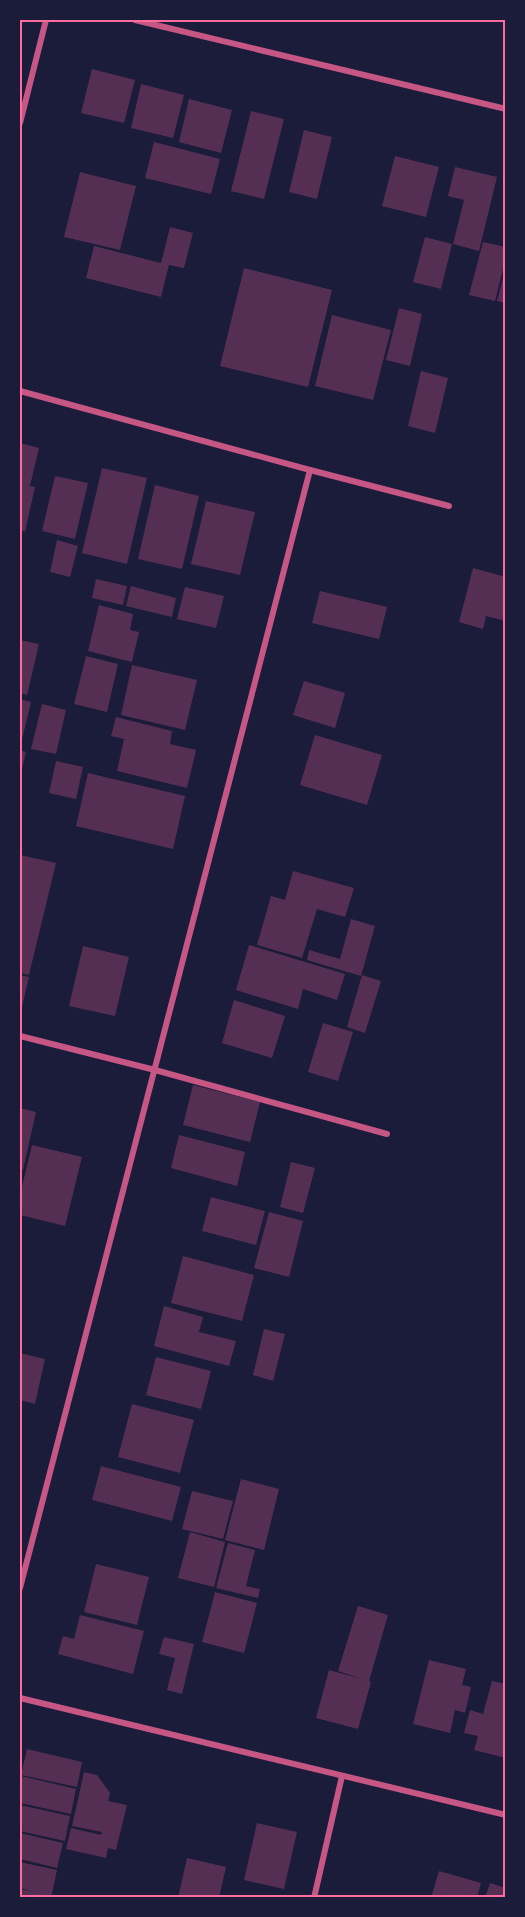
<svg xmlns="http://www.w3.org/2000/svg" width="525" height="1917" font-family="'Asap Condensed',sans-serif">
	<rect width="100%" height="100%" fill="#1b1b3a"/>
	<g fill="#542f53">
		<path d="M92 69 135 80 124 123 81 113Z"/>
		<path d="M141 84 184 95 173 138 131 128Z"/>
		<path d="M189 99 232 110 221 153 179 142Z"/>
		<path d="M251 111 284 119 264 199 231 191Z"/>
		<path d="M304 130 332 137 317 199 289 192Z"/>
		<path d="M154 142 220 159 211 194 145 178Z"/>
		<path d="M395 156 439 167 426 217 382 206Z"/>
		<path d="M455 167 497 177 479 251 453 244 464 200 448 196Z"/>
		<path d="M80 172 136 186 120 250 64 237Z"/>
		<path d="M170 227 193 233 184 268 169 265 161 297 86 278 94 246 161 263Z"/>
		<path d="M425 237 452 244 441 289 413 282Z"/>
		<path d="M483 242 506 247V257L495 301 469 295Z"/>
		<path d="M244 268 332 290 308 387 220 366Z"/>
		<path d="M505 270H506V303L497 301Z"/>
		<path d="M399 308 422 314 410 366 386 360Z"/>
		<path d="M332 315 391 330 373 400 315 386Z"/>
		<path d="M421 371 448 378 435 433 408 426Z"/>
		<path d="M20 443 39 448 30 486 35 487 25 532 20 530Z"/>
		<path d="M102 468 147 478 127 564 82 553Z"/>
		<path d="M55 476 88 483 75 539 42 531Z"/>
		<path d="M155 485 199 496 182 569 138 559Z"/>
		<path d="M206 501 255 512 240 575 191 564Z"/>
		<path d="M57 540 78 546 70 577 50 572Z"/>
		<path d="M473 568 506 577V621L486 616 483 629 459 622Z"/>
		<path d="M96 579 127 586 123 605 92 598Z"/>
		<path d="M131 586 176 598 172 617 126 606Z"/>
		<path d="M185 587 224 596 216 628 177 619Z"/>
		<path d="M320 591 387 607 379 639 312 623Z"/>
		<path d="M99 605 133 614 130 630 139 632 132 662 88 651Z"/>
		<path d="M20 640 39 644 27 695 20 693Z"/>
		<path d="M86 656 118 664 107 712 74 704Z"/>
		<path d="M132 665 197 680 185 730 121 715Z"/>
		<path d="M304 681 345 693 335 728 293 715Z"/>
		<path d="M20 699 31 702 21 744 20 743Z"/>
		<path d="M42 704 66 710 56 754 31 749Z"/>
		<path d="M116 717 172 731 170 744 196 750 187 788 117 771 124 739 111 736Z"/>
		<path d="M315 735 382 755 367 805 300 785Z"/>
		<path d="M20 750 26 752 22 769 20 768Z"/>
		<path d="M56 761 83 767 76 799 49 793Z"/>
		<path d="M88 773 185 796 173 849 76 826Z"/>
		<path d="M20 855 56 863 29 975 20 973Z"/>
		<path d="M293 871 354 888 345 917 317 909 302 958 257 945 271 896 285 900Z"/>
		<path d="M351 919 375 926 361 976 307 960 309 950 340 959Z"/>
		<path d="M249 945 345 974 337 1000 303 989 298 1009 236 990Z"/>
		<path d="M83 946 129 957 115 1016 69 1006Z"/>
		<path d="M20 975 29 977 22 1007H20Z"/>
		<path d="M362 975 381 981 365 1033 347 1027Z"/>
		<path d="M234 1000 285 1016 272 1058 222 1043Z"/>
		<path d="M323 1023 353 1032 338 1081 308 1072Z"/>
		<path d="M193 1085 260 1102 250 1142 183 1125Z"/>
		<path d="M20 1108 36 1112 23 1170 20 1169Z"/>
		<path d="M179 1135 245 1152 237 1186 171 1168Z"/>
		<path d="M32 1145 82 1157 65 1226 20 1215V1195Z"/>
		<path d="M291 1162 315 1168 303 1213 280 1207Z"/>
		<path d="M211 1197 265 1211 256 1245 202 1231Z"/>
		<path d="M269 1212 303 1221 289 1277 254 1268Z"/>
		<path d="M183 1256 254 1275 242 1321 171 1303Z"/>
		<path d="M164 1306 203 1317 199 1332 236 1341 229 1366 154 1346Z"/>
		<path d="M264 1329 285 1334 273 1381 253 1375Z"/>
		<path d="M20 1353 45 1359 35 1404 20 1400Z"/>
		<path d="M156 1357 211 1371 201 1409 146 1395Z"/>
		<path d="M132 1404 194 1420 180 1473 118 1457Z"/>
		<path d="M101 1466 181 1487 172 1521 92 1500Z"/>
		<path d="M241 1479 279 1489 264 1550 225 1540Z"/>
		<path d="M192 1491 233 1501 223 1539 182 1529Z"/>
		<path d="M190 1532 225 1542 214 1587 178 1578Z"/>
		<path d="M228 1543 255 1550 246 1586 260 1589 258 1598 216 1588Z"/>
		<path d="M96 1564 149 1577 137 1625 84 1612Z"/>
		<path d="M215 1592 257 1603 244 1653 202 1642Z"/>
		<path d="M358 1606 388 1615 369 1681 371 1682 358 1729 316 1718 329 1670 362 1679 338 1671Z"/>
		<path d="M80 1615 144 1631 133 1674 58 1654 63 1636 74 1639Z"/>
		<path d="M164 1637 194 1644 182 1694 167 1690 175 1658 159 1654Z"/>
		<path d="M429 1660 466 1669 462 1685 471 1687 465 1713 455 1710 450 1733 413 1724Z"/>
		<path d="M492 1681 506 1684V1758L474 1750 478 1736 464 1733 470 1710 483 1714Z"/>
		<path d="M27 1749 82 1762 77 1787 21 1775Z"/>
		<path d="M84 1772 97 1775 110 1793 108 1801 127 1805 116 1850 108 1848 106 1858 66 1849 71 1828 101 1835 102 1832 72 1826Z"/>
		<path d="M21 1776 76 1789 71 1814 20 1803Z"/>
		<path d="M20 1805 70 1816 65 1841 20 1831Z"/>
		<path d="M257 1823 297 1832 284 1889 244 1880Z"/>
		<path d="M20 1833 63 1843 57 1868 20 1859Z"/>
		<path d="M187 1858 226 1867 219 1898H178Z"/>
		<path d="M20 1862 57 1870 51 1898H20V1889L35 1892 20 1888Z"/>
		<path d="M439 1871 481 1883 477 1898H431Z"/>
		<path d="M490 1883 506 1888V1898H485Z"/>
	</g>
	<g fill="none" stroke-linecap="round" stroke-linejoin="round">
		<g stroke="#c65784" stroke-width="6">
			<path d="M135 20 506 109"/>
			<path d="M20 123 46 20"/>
			<path d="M20 391 310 470 449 506"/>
			<path d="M20 1036 155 1070 387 1134"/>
			<path d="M20 1588 310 470"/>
			<path d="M20 1698 506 1815"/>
			<path d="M314 1898 342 1776"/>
		</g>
	</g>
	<rect width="525" height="1917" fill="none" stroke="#1b1b3a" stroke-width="42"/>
	<rect x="21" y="21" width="483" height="1875" fill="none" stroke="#ff6b9d" stroke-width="2"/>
</svg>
